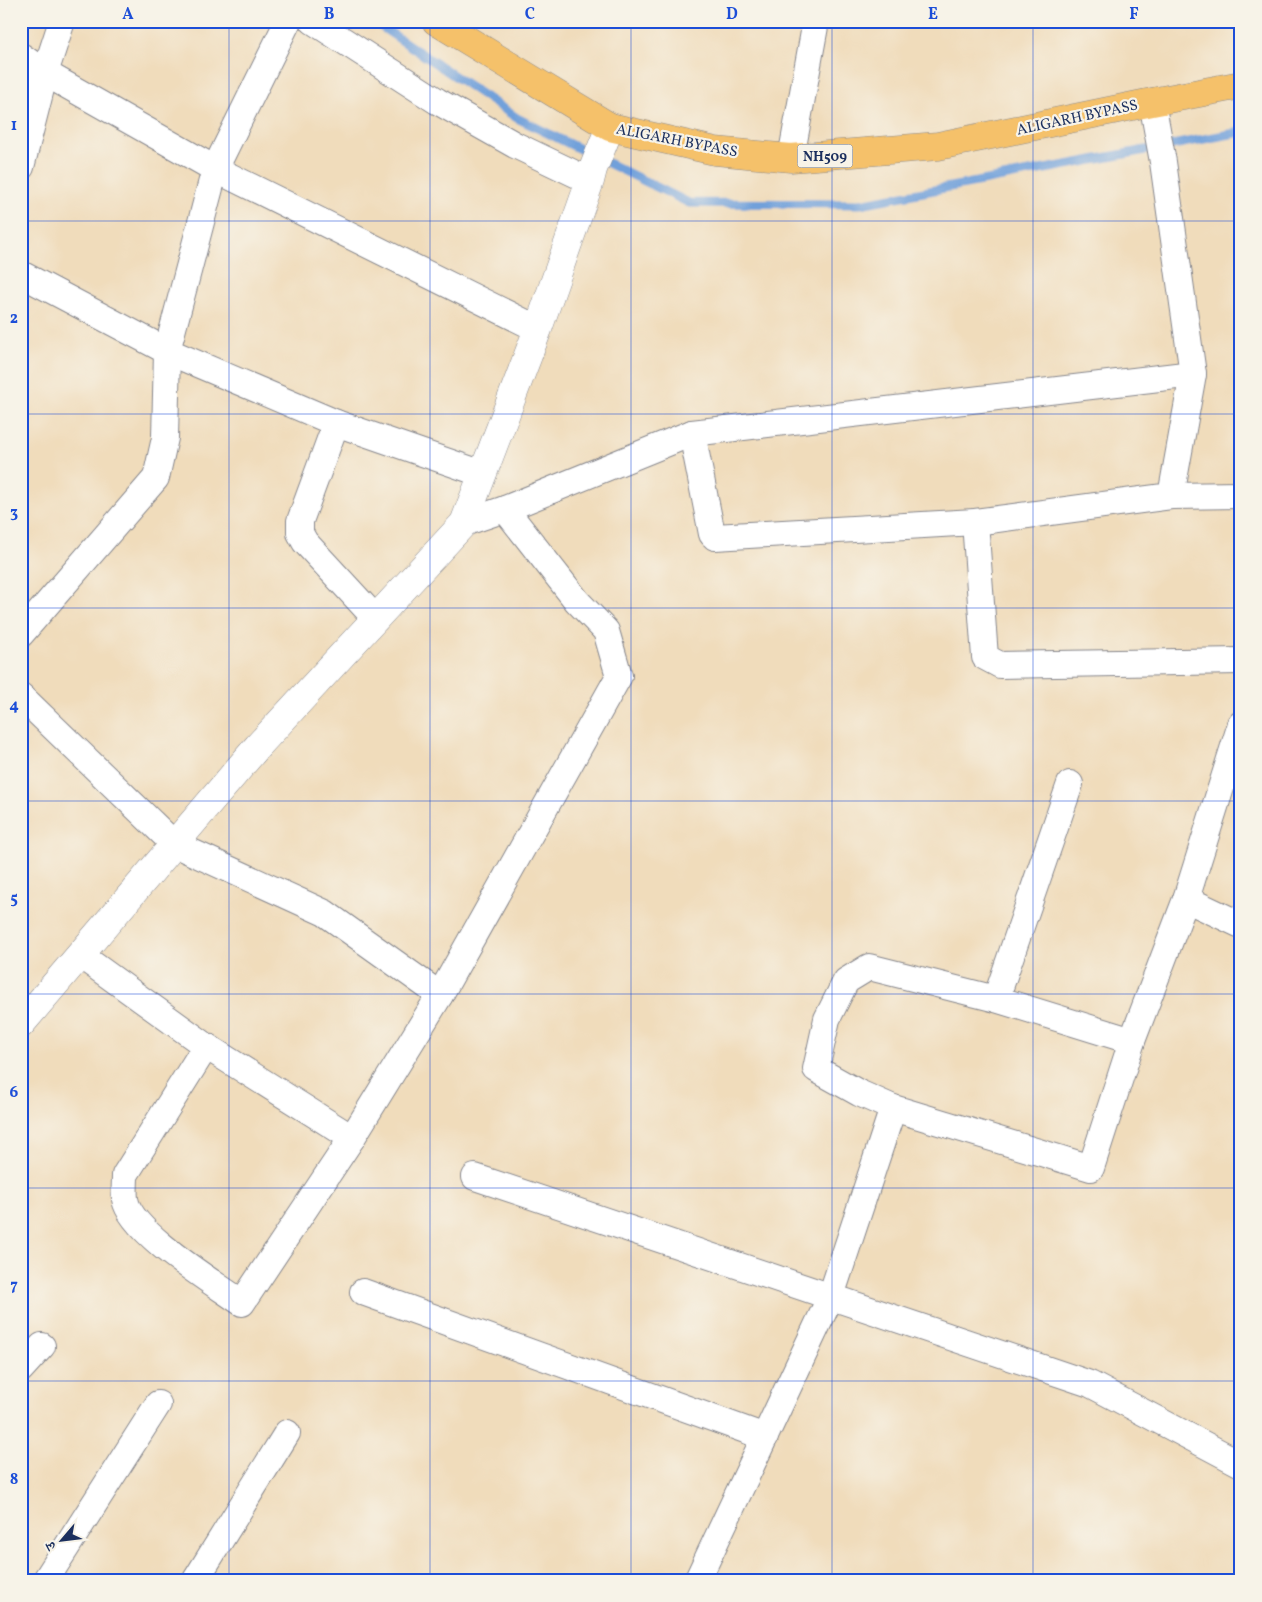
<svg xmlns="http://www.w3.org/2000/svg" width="1262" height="1602" font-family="Vollkorn,'Noto Serif Devanagari',serif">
	<rect width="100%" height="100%" fill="#f7f3e8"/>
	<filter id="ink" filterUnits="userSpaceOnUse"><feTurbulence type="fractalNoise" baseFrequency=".02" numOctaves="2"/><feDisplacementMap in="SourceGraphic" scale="10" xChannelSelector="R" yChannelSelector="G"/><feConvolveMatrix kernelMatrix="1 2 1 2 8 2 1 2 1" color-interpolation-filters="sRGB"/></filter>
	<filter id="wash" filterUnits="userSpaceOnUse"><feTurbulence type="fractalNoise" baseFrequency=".0096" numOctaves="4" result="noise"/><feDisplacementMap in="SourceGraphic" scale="20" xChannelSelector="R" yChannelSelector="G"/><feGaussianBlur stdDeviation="1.12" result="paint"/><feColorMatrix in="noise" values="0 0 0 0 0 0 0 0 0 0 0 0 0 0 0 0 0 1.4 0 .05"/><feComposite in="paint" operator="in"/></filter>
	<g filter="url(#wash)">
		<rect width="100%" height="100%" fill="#f0dcbb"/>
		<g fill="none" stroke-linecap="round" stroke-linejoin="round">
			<path stroke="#71a0da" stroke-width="9" d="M373 21 517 118 689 203 860 204 1241 132"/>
		</g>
	</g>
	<g filter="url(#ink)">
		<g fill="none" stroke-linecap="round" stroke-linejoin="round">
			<defs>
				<g id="minor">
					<path d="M313 21 437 101 515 145 590 181"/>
					<path d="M21 56 45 73 215 169 538 329"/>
					<path d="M791 158 816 21"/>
					<path d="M21 167 45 73 62 21"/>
					<path d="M21 274 167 351 336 423 483 474"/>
					<path d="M336 423 300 521V533L305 542 376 619"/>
					<path d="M692 433 712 534 715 537 975 522 1171 496 1193 374 1163 162 1152 102"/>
					<path d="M1171 496 1241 495"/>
					<path d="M975 522 985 657 1000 665 1241 661"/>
					<path d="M464 523 505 509 692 433 1193 374"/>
					<path d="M21 634 156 478 165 438 167 351 215 169 288 21"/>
					<path d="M21 696 174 844 325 913 440 995"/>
					<path d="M1186 899 1241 925"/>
					<path d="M80 955 206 1046 352 1138"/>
					<path d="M996 999 1070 784"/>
					<path d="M206 1046 125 1175C125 1183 124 1191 125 1199 130 1232 214 1283 242 1303L352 1138 440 995 619 676 606 631 577 601 505 509"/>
					<path d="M893 1108 859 1093 816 1069 827 1019 846 981 869 967 996 999 1132 1041"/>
					<path d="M475 1177 1090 1384 1241 1464"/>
					<path d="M363 1292 765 1437"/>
					<path d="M21 1369 42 1346"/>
					<path d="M45 1581 158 1404"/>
					<path d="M195 1581 287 1433"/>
					<path d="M697 1581 831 1296 893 1108 1091 1168 1132 1041 1186 899 1241 724"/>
				</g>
				<path id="tertiary" d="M21 1024 258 746 464 523 538 329 590 181 593 169 610 127"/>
				<path id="trunk" d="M436 21 610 127 715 151 791 158 938 146 1152 102 1241 85"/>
			</defs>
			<use href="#minor" stroke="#86868c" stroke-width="28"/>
			<use href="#tertiary" stroke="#86868c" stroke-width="29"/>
			<use href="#trunk" stroke="#86868c" stroke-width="29"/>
			<use href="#minor" stroke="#fff" stroke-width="26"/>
			<use href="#tertiary" stroke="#fff" stroke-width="28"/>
			<use href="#trunk" stroke="#f5c16b" stroke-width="28"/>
		</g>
	</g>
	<path fill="none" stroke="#1d4ed8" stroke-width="1" stroke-opacity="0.55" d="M229 21V1581M430 21V1581M631 21V1581M832 21V1581M1033 21V1581M21 221H1241M21 414H1241M21 608H1241M21 801H1241M21 994H1241M21 1188H1241M21 1381H1241"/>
	<g text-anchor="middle" stroke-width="4.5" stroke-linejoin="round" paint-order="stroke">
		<rect fill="#f7f3e8" stroke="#5d6a87" stroke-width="1" x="797.5" y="144.5" width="55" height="23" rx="4"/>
		<g font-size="14" font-weight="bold" fill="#1b2f5e">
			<text x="825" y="161">NH509</text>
		</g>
		<g font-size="15" fill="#1b2f5e" stroke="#f7f3e8">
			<text transform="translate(1077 117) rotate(-12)" y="5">ALIGARH BYPASS</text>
			<text transform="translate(677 140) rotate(11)" y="5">ALIGARH BYPASS</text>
		</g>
	</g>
	<rect width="1262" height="1602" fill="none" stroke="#f7f3e8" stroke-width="55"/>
	<g transform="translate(62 1540) rotate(242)" stroke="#f7f3e8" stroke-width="4" paint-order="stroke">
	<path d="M0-4L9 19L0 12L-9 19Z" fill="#1b2f5e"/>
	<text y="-8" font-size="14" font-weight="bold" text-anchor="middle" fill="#1b2f5e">उ</text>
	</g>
	<rect x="28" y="28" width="1206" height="1546" fill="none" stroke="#1d4ed8" stroke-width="2"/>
	<g font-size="16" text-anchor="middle" font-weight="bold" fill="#1d4ed8">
		<text x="128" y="19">A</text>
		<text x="329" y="19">B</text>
		<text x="530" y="19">C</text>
		<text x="732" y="19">D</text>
		<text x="933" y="19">E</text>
		<text x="1134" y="19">F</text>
		<text x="14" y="130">1</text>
		<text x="14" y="323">2</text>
		<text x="14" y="517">3</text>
		<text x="14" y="710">4</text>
		<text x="14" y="903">5</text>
		<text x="14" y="1097">6</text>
		<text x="14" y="1290">7</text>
		<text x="14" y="1484">8</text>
	</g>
</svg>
